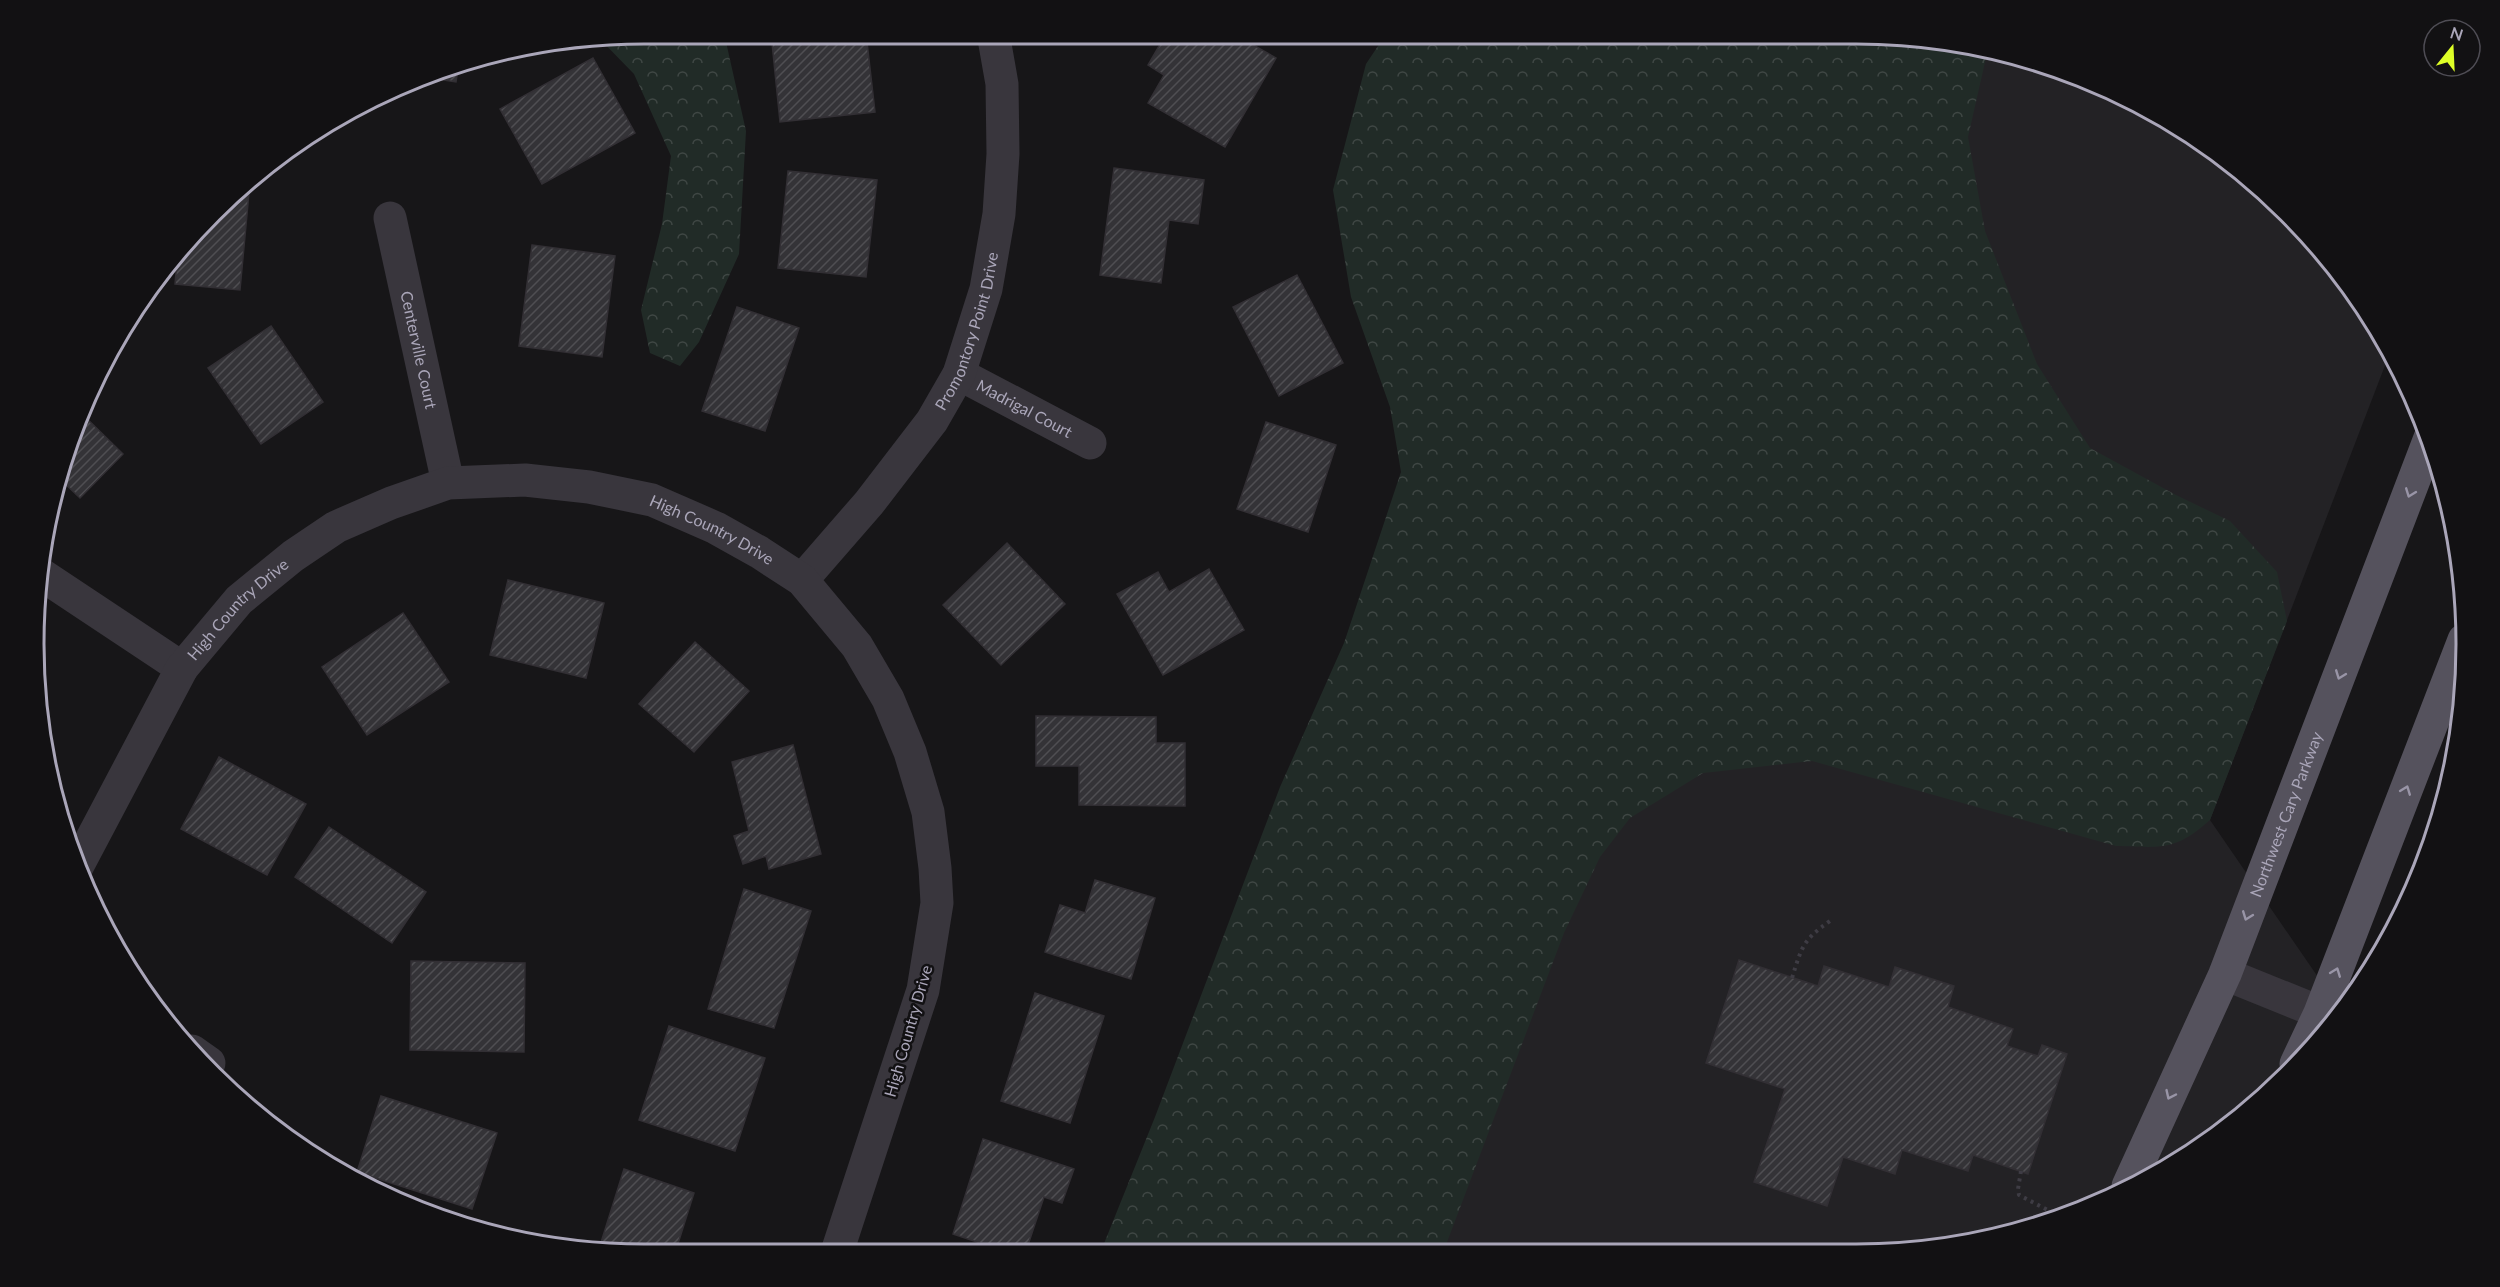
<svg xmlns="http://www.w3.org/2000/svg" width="2500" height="1287" font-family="Lato,sans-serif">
	<defs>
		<pattern id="forest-crowns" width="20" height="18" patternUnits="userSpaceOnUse" patternTransform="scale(1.5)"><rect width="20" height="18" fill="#212b27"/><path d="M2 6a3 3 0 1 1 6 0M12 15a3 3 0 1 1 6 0" fill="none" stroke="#3f4744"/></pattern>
		<pattern id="building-hatch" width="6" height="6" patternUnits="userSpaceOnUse" patternTransform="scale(1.5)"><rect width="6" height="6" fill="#343337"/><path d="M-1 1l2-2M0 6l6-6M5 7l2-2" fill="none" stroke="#4f4e52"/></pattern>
	</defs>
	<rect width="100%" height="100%" fill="#171618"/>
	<path fill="#232225" d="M1627 34H1896L2015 54 2127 96 2228 159 2316 241 2385 339 2391 350 2210 820 2340 1009 2316 1046 2228 1128 2090 1208 1937 1249 1182 1251Z"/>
	<g fill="url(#forest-crowns)">
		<path d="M644 33H724L746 131 739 254 699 342 680 366 650 353 641 310 662 224 671 156 634 74 598 37Z"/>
		<path d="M1386 34H1896L1988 49 1968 137 1985 231 2037 364 2090 448 2176 495 2230 521 2277 572 2287 621 2210 820C2174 852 2162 847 2116 846L1812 761 1703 773 1630 818 1600 857 1564 933 1444 1250 1101 1251 1155 1117 1280 787 1344 643 1401 472 1390 407 1351 297 1333 190 1366 64Z"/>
	</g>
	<g fill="url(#building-hatch)" stroke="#322f34" stroke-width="1.5">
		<path d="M771 33H866L875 112 780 122Z"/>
		<path d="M1166 34H1234L1276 58 1225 147 1148 103 1164 75 1148 65Z"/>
		<path d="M593 58 635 133 542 184 500 109Z"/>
		<path d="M459 62 456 82 423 77 447 66Z"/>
		<path d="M1114 168 1204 180 1198 224 1169 220 1161 283 1100 275Z"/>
		<path d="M788 171 877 180 866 277 778 268Z"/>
		<path d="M248 182H250L240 290 175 284 178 249Z"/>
		<path d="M532 245 615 256 602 357 519 346Z"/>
		<path d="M1297 275 1343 363 1279 396 1233 307Z"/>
		<path d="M737 307 799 328 765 431 702 411Z"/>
		<path d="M271 326 323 402 261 444 208 368Z"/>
		<path d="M79 411 123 454 80 498 57 476Z"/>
		<path d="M1266 422 1336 445 1308 532 1237 509Z"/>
		<path d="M1007 543 1065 604 1001 665 943 605Z"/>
		<path d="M1209 569 1244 630 1163 675 1117 594 1158 572 1169 592Z"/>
		<path d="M508 580 604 603 586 678 490 655Z"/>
		<path d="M403 613 449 682 367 735 322 667Z"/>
		<path d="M695 642 749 691 694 752 639 704Z"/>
		<path d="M1036 716 1156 717V743H1185V806L1079 805V766H1036Z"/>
		<path d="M793 745 821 854 769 869 766 856 743 864 734 836 749 831 732 762Z"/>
		<path d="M219 757 306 804 267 875 181 829Z"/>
		<path d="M329 827 426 892 392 943 295 877Z"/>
		<path d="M1095 880 1155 898 1131 979 1045 952 1060 905 1085 913Z"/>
		<path d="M744 889 811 911 774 1028 708 1009Z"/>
		<path d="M1739 960 1818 986 1824 966 1889 987 1895 967 1954 986 1948 1007 2013 1029 2007 1046 2038 1056 2042 1045 2067 1054 2028 1174 1973 1155 1968 1171 1902 1150 1895 1174 1843 1157 1827 1206 1754 1182 1785 1089 1706 1063Z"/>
		<path d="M411 961 525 963 524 1052 410 1050Z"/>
		<path d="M1035 993 1104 1016 1070 1123 1001 1101Z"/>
		<path d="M669 1026 765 1058 735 1151 639 1120Z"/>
		<path d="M381 1096 497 1133 472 1209 357 1172Z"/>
		<path d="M983 1139 1074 1169 1062 1203 1044 1197 1026 1251 1007 1252 953 1234Z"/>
		<path d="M624 1169 694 1193 676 1250 683 1252H598Z"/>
	</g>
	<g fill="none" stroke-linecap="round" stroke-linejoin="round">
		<g stroke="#3e3c44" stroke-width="4" stroke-dasharray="3 4.5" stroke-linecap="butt">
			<path d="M1792 978C1802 946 1803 940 1830 921"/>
			<path d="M2021 1171 2018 1189 2019 1195 2059 1216"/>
		</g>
		<g stroke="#39363d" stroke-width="33">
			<path id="s1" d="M390 218 448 483"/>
			<path id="s2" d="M959 374 1090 443"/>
			<path d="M39 573 182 668"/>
			<path id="s3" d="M802 580 869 503 932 421 959 374 986 289 999 214 1003 154 1002 84 993 33"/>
			<path id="s4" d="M78 865 182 668 239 600 293 556 336 527 391 503 448 483 525 480 589 487 652 500 716 528 759 552 802 580 857 646 888 699 910 752 928 812 935 868 937 903 923 990 837 1252"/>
			<path d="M2225 974 2334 1018"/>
			<path d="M192 1051 209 1063"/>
		</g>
		<g stroke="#55525d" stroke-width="33">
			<path d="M2296 1064 2320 1013 2464 640"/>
			<path id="s5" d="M2128 1186 2225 974 2430 438"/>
		</g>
	</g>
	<defs><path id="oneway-chevron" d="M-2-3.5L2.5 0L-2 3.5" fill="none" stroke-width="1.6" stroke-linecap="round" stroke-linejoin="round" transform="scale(1.5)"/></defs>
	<g stroke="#9995a7">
		<use href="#oneway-chevron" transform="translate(2410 493) rotate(111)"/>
		<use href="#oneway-chevron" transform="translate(2340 675) rotate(111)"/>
		<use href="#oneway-chevron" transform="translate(2406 790) rotate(-69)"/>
		<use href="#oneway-chevron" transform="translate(2247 916) rotate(111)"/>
		<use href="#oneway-chevron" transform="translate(2336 972) rotate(-69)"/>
		<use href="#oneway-chevron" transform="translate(2170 1095) rotate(115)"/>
	</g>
	<g text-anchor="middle" stroke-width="5" stroke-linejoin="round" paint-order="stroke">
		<g font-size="16" fill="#aaa6b9" stroke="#121113">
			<text dy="6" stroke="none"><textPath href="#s3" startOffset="303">Promontory Point Drive</textPath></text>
			<text dy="6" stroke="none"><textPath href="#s1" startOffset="135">Centerville Court</textPath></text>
			<text dy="6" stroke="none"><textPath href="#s2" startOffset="74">Madrigal Court</textPath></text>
			<text dy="6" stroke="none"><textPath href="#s4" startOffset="826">High Country Drive</textPath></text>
			<text dy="6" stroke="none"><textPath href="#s4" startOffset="304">High Country Drive</textPath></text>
			<text dy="6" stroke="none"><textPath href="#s5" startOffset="404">Northwest Cary Parkway</textPath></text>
			<text transform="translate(908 1031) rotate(-74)" y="6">High Country Drive</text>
		</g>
	</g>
	<path d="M0 0H2500V1287H0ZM644 44H1856A600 600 0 0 1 2456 644V644A600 600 0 0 1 1856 1244H644A600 600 0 0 1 44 644V644A600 600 0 0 1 644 44Z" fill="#121113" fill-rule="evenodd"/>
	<path fill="none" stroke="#aaa6b9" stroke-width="3" d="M644 44H1856A600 600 0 0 1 2456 644V644A600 600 0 0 1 1856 1244H644A600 600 0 0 1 44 644V644A600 600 0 0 1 644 44Z"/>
	<g transform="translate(2452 48) rotate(18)"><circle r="28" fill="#121113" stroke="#4f4d55" stroke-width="1.5"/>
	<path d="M0-4.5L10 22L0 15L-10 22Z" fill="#deff27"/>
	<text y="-9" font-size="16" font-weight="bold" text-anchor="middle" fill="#aaa6b9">N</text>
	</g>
</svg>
